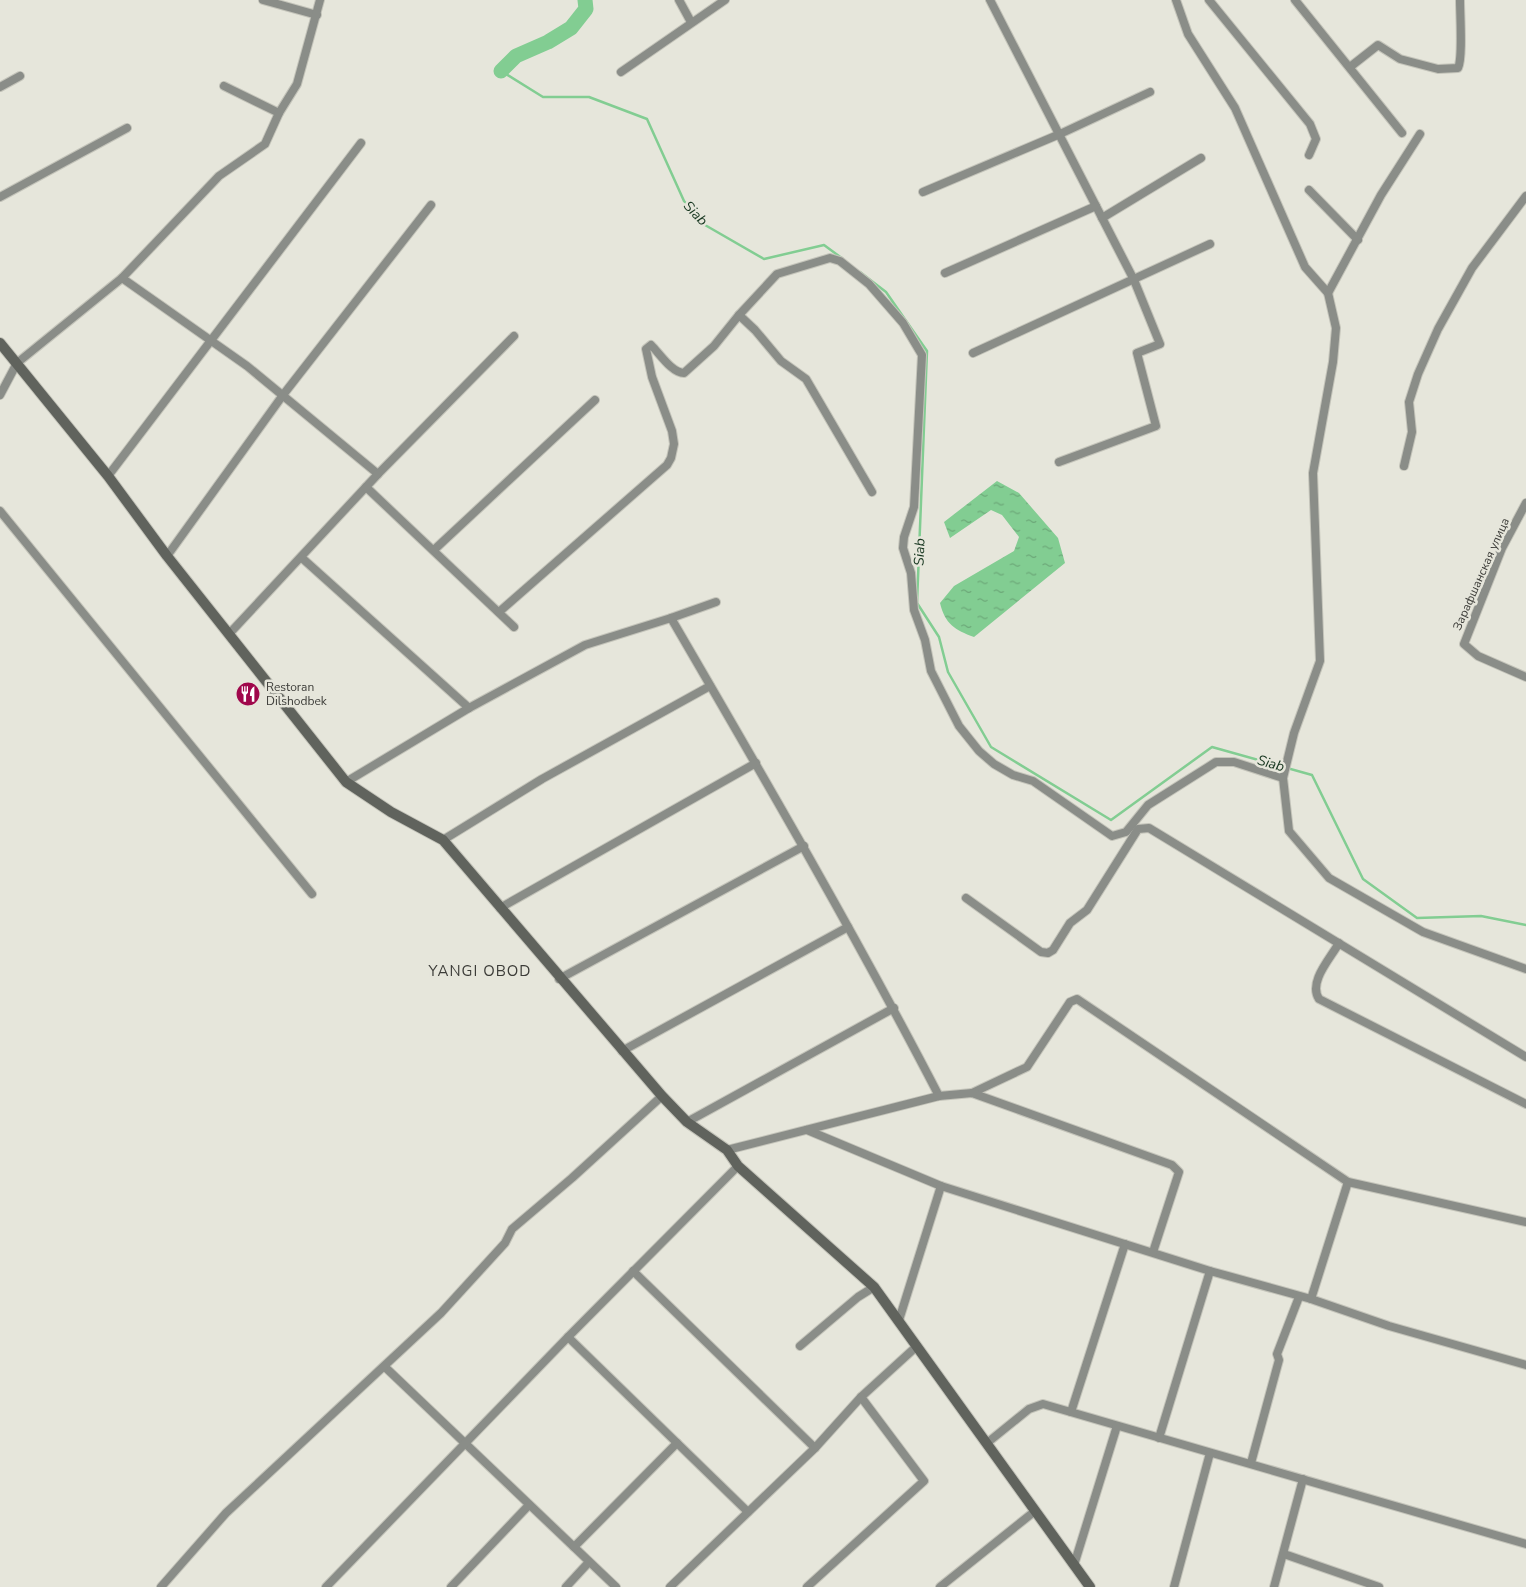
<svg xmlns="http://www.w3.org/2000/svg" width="1526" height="1587" font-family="'Nunito Sans',sans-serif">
	<defs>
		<pattern id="water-ripples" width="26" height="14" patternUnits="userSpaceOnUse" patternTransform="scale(1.25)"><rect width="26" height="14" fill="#82cd92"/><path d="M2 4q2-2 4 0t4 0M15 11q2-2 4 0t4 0" fill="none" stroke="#6ca878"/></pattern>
	</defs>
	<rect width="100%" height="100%" fill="#e6e6db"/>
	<path fill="url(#water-ripples)" d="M997 481 1019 493 1058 538 1065 563 974 637C955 630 945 624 940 603L954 586 1014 551 1019 537 1002 515 991 510 950 538 944 522Z"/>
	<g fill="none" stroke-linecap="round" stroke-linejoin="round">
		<g stroke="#82cd92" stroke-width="2.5">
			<path d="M501 71 543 97H589L647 119 684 201 705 225 764 259 824 245 843 259"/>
			<path d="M860 272 886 292 927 351 917 603 939 637 948 672 991 747 1111 820 1212 747 1312 775 1363 879 1417 918 1481 916 1526 925"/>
		</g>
		<path stroke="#82cd92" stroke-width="15" d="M501 71 516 56 548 42 571 28 586 9 585 0"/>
		<defs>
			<g id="street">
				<path d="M263 0 317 15"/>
				<path d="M679 0 691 22"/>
				<path d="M990 0 1134 280 1160 344 1137 353 1156 426 1059 462"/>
				<path d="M1176 0 1188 34 1235 108 1305 267 1328 293 1336 328 1333 362 1313 473 1320 661 1294 733 1283 778 1289 831 1329 878 1423 932 1526 969"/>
				<path d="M1209 0 1310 124 1316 139 1309 155"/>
				<path d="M1295 0 1402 133"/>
				<path d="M1350 67 1378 45 1400 59 1438 69 1458 68C1463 58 1460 15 1460 0"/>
				<path d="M621 72 725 0"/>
				<path d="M224 86 279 113"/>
				<path d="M0 87 20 76"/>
				<path d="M1309 190 1358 240"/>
				<path d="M923 192 1060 134 1150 92"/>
				<path d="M0 197 127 128"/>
				<path d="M1102 218 1201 158"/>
				<path d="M945 273 1096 206"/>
				<path d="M122 278 247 366 378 474"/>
				<path d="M1328 293 1381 195 1420 134"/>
				<path d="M739 315 777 274 830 258 840 261 869 284 903 323 922 355 914 507 904 537 903 548 911 573 914 610 925 640 931 671 959 726 979 751 994 764 1013 775 1033 781 1112 836 1126 832 1148 805 1216 762H1234L1283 778"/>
				<path d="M973 353 1210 244"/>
				<path d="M0 395 17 363 122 278 219 176 265 144 279 113 297 84 320 0"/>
				<path d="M1404 466 1412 432 1409 402 1418 374 1438 329 1472 268 1526 196"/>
				<path d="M108 476 361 143"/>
				<path d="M366 487 514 627"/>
				<path d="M1526 503 1502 548 1464 644 1478 656 1526 677"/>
				<path d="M0 511 312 894"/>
				<path d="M435 549 595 400"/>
				<path d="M167 556 283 395 431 205"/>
				<path d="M302 558 469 708"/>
				<path d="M499 612 667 465 671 458 674 444 672 431 652 377 646 349 651 345C660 354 672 373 684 373L714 346 739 315 755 330 781 361 806 379 872 492"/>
				<path d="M671 618C763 776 855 934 939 1096"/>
				<path d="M229 634 378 474 514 336"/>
				<path d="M346 782 469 708 585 645 671 618 716 602"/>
				<path d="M443 840 542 779 710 686"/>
				<path d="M966 898 1041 952 1048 953 1053 950 1070 923 1087 910 1138 829 1149 828 1526 1057"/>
				<path d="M500 908 756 763"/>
				<path d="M1339 943C1330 959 1308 982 1319 999L1526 1104"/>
				<path d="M559 979 804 846"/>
				<path d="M622 1051 848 927"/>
				<path d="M972 1093 1027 1067 1070 1002 1077 999 1348 1182 1526 1222"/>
				<path d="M687 1122 894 1008"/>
				<path d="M807 1130 941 1186 1210 1271 1311 1299 1389 1326 1526 1365"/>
				<path d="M727 1150 939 1096 972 1093 1172 1165 1179 1172 1153 1252"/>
				<path d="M633 1271 815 1448"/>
				<path d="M1311 1299 1348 1182"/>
				<path d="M899 1320 941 1186"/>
				<path d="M568 1337 748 1512"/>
				<path d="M800 1346 858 1297 874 1287"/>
				<path d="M385 1367 616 1587"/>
				<path d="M1071 1412 1125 1244"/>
				<path d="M1159 1438 1210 1271"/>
				<path d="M987 1443 1029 1409 1043 1404 1526 1544"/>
				<path d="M1251 1463 1279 1360 1277 1354 1299 1297"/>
				<path d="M574 1547 677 1443"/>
				<path d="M1284 1554 1379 1587"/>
				<path d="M1074 1565 1117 1426"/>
				<path d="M161 1587 226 1513 441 1313 505 1243 512 1229 572 1178 662 1096"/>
				<path d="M326 1587 568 1337 738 1166"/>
				<path d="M451 1587 529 1505"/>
				<path d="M566 1587 589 1562"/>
				<path d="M670 1587 815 1448 861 1397 917 1346"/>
				<path d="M807 1587 924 1481 861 1397"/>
				<path d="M940 1587 1035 1511"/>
				<path d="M1174 1587 1210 1453"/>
				<path d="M1274 1587 1303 1479"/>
			</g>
			<path id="secondary" d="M0 343 108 476 167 556 346 782 391 812 443 840 662 1096 687 1122 727 1150 738 1166 874 1287 1090 1587"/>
		</defs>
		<use href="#street" stroke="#c4c4ba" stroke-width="10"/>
		<use href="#secondary" stroke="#c4c4ba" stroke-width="12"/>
		<use href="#street" stroke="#8a8d88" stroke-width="8"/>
		<use href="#secondary" stroke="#60635d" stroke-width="10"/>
	</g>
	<defs>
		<symbol id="restaurant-disc" viewBox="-11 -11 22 22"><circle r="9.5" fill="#a0074b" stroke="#e6e6db"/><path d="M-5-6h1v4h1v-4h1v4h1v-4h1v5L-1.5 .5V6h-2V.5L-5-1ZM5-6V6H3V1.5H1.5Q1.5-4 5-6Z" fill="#fff"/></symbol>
	</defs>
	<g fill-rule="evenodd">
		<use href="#restaurant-disc" x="234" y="680" width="28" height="28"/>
	</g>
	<g text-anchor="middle" stroke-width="5" stroke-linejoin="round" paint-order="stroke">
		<g font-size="12" fill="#3c3c38" stroke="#e6e6db">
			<text transform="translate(1481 574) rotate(-66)" y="4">Зарафшанская улица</text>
		</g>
		<g font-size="12" fill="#3c3c38" stroke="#e6e6db" text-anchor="start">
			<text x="266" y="691">Restoran<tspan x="266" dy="14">Dilshodbek</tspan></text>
		</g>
		<g font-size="14" font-style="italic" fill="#14341d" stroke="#e6e6db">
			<text transform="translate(696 213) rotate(46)" y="5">Siab</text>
			<text transform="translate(919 552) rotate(-88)" y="5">Siab</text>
			<text transform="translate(1271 763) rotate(16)" y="5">Siab</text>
		</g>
		<g font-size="15" letter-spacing="1" fill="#3c3c38" stroke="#e6e6db">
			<text x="480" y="976">YANGI OBOD</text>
		</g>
	</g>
</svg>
